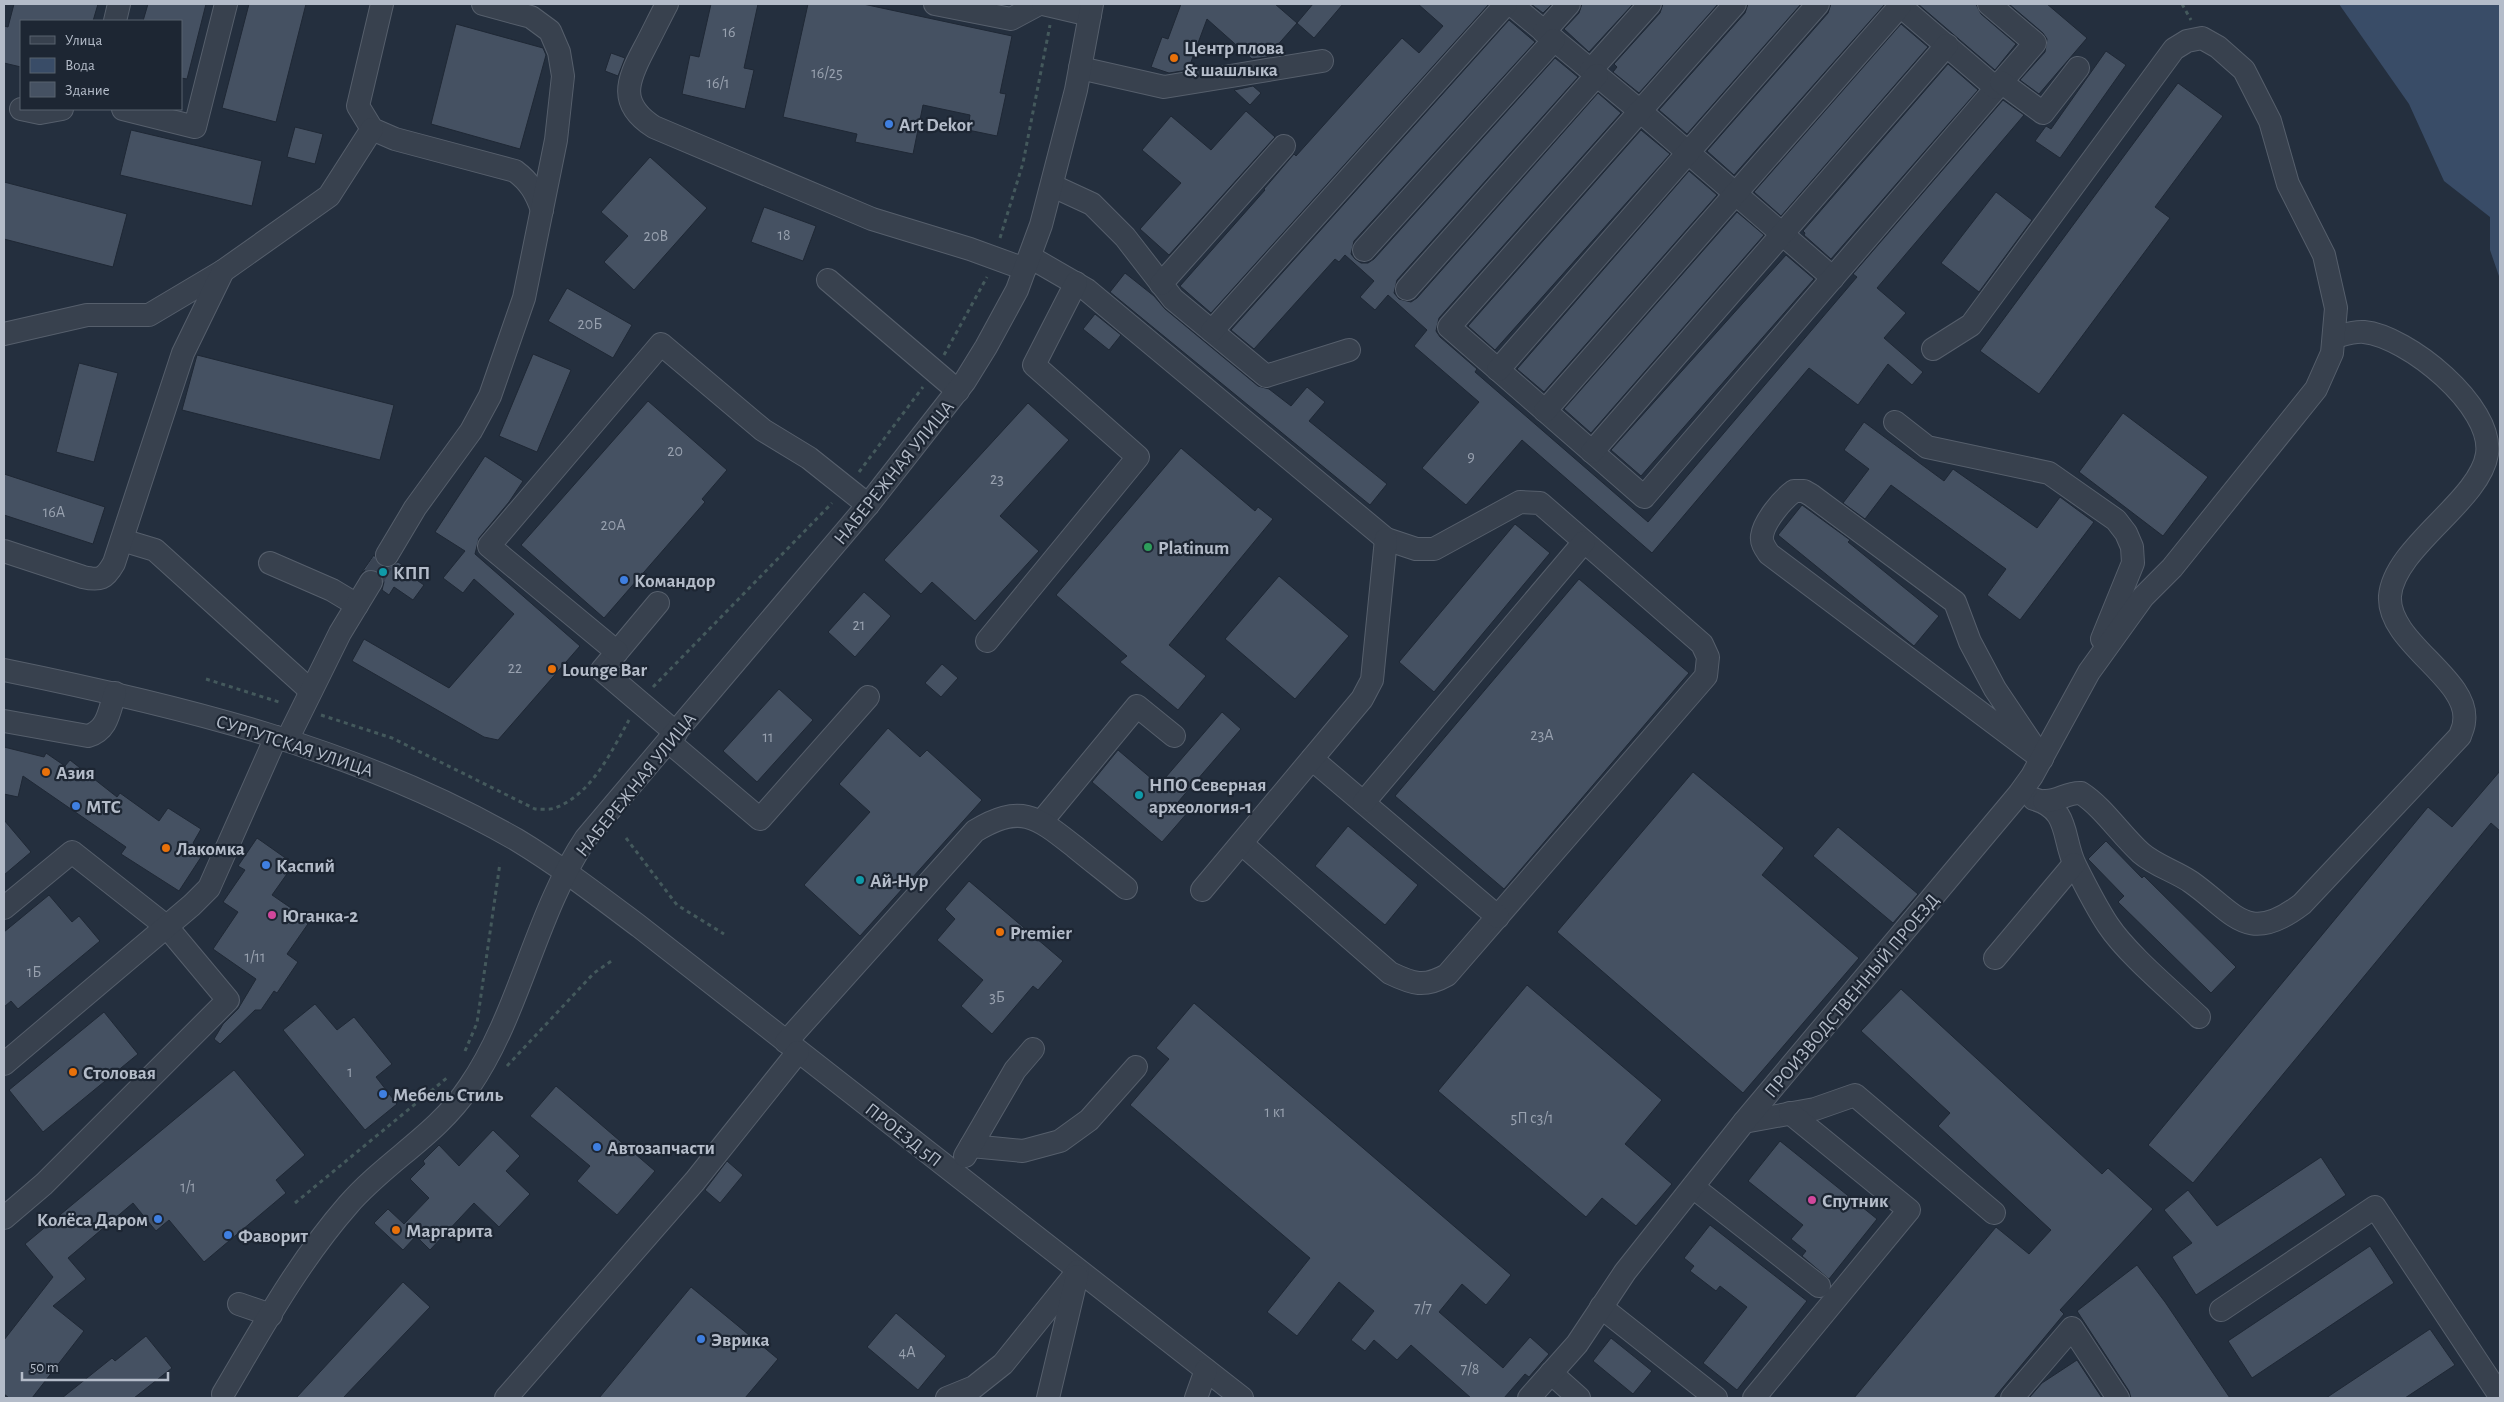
<svg xmlns="http://www.w3.org/2000/svg" width="2504" height="1402" font-family="'Alegreya Sans',sans-serif">
	<rect width="100%" height="100%" fill="#242f3e"/>
	<path fill="#394c67" d="M2339 4H2500V279L2490 250V217L2444 181 2409 104Z"/>
	<g fill="#455162" stroke="#1f2835">
		<path d="M14 4H98L93 21H21V67L4 63V26L8 27Z"/>
		<path d="M148 4H206L187 79 181 78V21H143Z"/>
		<path d="M249 4H306L276 122 222 108Z"/>
		<path d="M711 4H758L744 68 754 70 745 109 682 94 690 55 699 57Z"/>
		<path d="M808 4H863L1012 36 1000 93 1006 94 997 136 968 130 970 115 923 105 913 154 855 142 857 134 783 117Z"/>
		<path d="M1181 4H1275L1297 23 1267 57 1252 59 1207 19 1188 70 1169 73 1151 67 1162 37 1168 39Z"/>
		<path d="M1313 4H1343L1314 38 1297 23Z"/>
		<path d="M1418 4H1489L1211 313 1180 286 1265 190 1264 189 1294 154 1296 156 1402 38 1419 53 1443 26Z"/>
		<path d="M1531 4H1552L1543 13Z"/>
		<path d="M1582 4H1633L1589 52 1564 29 1579 13Z"/>
		<path d="M1663 4H1718L1639 93 1613 72 1617 67 1614 64 1660 13Z"/>
		<path d="M1748 4H1801L1687 134 1659 110 1745 13Z"/>
		<path d="M1831 4H1885L1734 175 1707 151 1828 13Z"/>
		<path d="M1918 4H1976L1981 14 2016 44 1995 70Z"/>
		<path d="M2009 4H2047L2087 38 2039 94 2020 80 2045 52 2047 39 2043 33Z"/>
		<path d="M1509 20 1535 42 1354 241 1351 254 1355 259 1361 263H1368L1374 259 1555 58 1578 77 1397 280 1394 293 1399 299 1411 302 1417 298 1598 93 1621 113 1439 318 1436 331 1440 337 1477 369 1475 372 1648 522 1857 277 1853 274 2003 100 2024 115 1877 288 1906 313 1884 338 1923 372 1912 385 1888 364 1858 405 1809 368 1652 553 1522 440 1466 505 1422 468 1479 402 1414 346 1427 330 1388 295 1375 310 1360 297 1374 281 1345 255 1339 262 1335 259 1254 349 1231 330Z"/>
		<path d="M456 24 543 48 546 55 520 149 431 124Z"/>
		<path d="M1901 24 1928 47 1781 216 1754 192Z"/>
		<path d="M2106 51 2126 65 2060 158 2035 141 2046 126 2051 129Z"/>
		<path d="M611 53 625 58 618 76 605 71Z"/>
		<path d="M1948 64 1978 90 1831 259 1804 235 1805 233 1803 231Z"/>
		<path d="M2178 83 2223 116 2155 207 2170 218 2039 394 1980 351Z"/>
		<path d="M1253 86 1261 93 1250 105 1234 90Z"/>
		<path d="M1246 111 1275 137 1169 255 1140 229 1181 183 1142 150 1171 116 1211 150Z"/>
		<path d="M295 127 323 134 315 164 287 157Z"/>
		<path d="M131 130 262 161 252 206 120 175Z"/>
		<path d="M1641 130 1670 154 1495 350 1468 326Z"/>
		<path d="M650 157 707 208 634 290 604 262 628 236 601 212Z"/>
		<path d="M1689 171 1717 195 1544 392 1517 369Z"/>
		<path d="M4 182 127 214 113 267 4 239Z"/>
		<path d="M1996 192 2032 220 1979 292 1941 263Z"/>
		<path d="M764 207 816 226 803 261 751 242Z"/>
		<path d="M1737 212 1764 235 1591 433 1564 409Z"/>
		<path d="M1786 255 1814 279 1641 476 1611 450Z"/>
		<path d="M1125 273 1154 296 1165 309 1258 386 1269 389 1291 406 1307 387 1325 402 1309 421 1387 484 1370 505 1110 292Z"/>
		<path d="M567 288 632 325 613 358 548 321Z"/>
		<path d="M1095 314 1121 335 1109 350 1083 329Z"/>
		<path d="M533 354 571 370 537 452 499 436Z"/>
		<path d="M197 355 394 405 380 460 182 410Z"/>
		<path d="M79 363 118 373 94 462 56 452Z"/>
		<path d="M648 401 727 470 702 499 705 502 604 618 521 545Z"/>
		<path d="M1028 403 1069 440 1000 516 1039 551 975 621 932 582 921 594 884 560Z"/>
		<path d="M2123 413 2208 477 2163 536 2079 472Z"/>
		<path d="M1864 422 1944 481 1953 469 2037 528 2060 497 2094 522 2020 620 1987 595 2006 569 1891 485 1865 519 1843 503 1869 469 1844 450Z"/>
		<path d="M1181 448 1255 511 1258 507 1273 519 1169 645 1206 676 1178 710 1120 662 1127 656 1056 595Z"/>
		<path d="M485 456 523 481 509 502 479 538 475 554 580 646 498 740 484 737 352 661 364 639 449 688 514 614 474 579 463 593 443 578 465 551 435 532Z"/>
		<path d="M4 474 105 507 93 544 4 515Z"/>
		<path d="M1802 505 1850 540 1848 542 1939 616 1914 646 1778 535Z"/>
		<path d="M1515 524 1550 553 1434 692 1399 662Z"/>
		<path d="M374 555 381 566 387 568 398 562 407 568 405 572 424 585 413 600 394 587 389 595 382 590 384 582 382 575 377 571 365 570 360 575Z"/>
		<path d="M1279 576 1349 636 1295 699 1225 639Z"/>
		<path d="M1579 579 1689 673 1504 889 1395 796Z"/>
		<path d="M864 592 891 616 855 657 828 632Z"/>
		<path d="M942 664 958 678 941 697 925 683Z"/>
		<path d="M779 689 813 720 757 782 723 751Z"/>
		<path d="M1222 712 1241 729 1178 802 1189 811 1162 842 1092 782 1118 750 1159 785Z"/>
		<path d="M888 728 920 757 927 750 982 800 860 936 804 885 870 812 839 784Z"/>
		<path d="M4 747 44 757 46 753 65 766 70 760 117 797 120 793 159 821 168 808 201 829 193 843 205 851 179 891 121 854 126 847 23 776 18 797 4 794Z"/>
		<path d="M2500 771V831L2491 823 2193 1183 2148 1145 2428 807 2452 827Z"/>
		<path d="M1693 772 1784 848 1762 875 1859 958 1743 1093 1557 932Z"/>
		<path d="M4 820 31 852 4 875Z"/>
		<path d="M1348 826 1418 885 1385 925 1315 866Z"/>
		<path d="M1838 827 1918 894 1893 923 1813 856Z"/>
		<path d="M257 838 294 864 272 895 310 921 287 954 298 962 277 993 274 991 261 1010H255L220 1044 214 1039 223 1024 238 1009 256 979 213 949 238 912 223 902 245 870 238 866Z"/>
		<path d="M2106 841 2142 878 2144 876 2236 967 2211 993 2118 902 2124 896 2088 859Z"/>
		<path d="M969 881 1063 961 1038 990 1033 986 992 1034 961 1006 983 980 937 940 955 919 945 909Z"/>
		<path d="M49 895 72 922 79 916 100 941 18 1009 11 1001 4 1007V932Z"/>
		<path d="M1527 985 1662 1100 1625 1144 1672 1184 1636 1226 1602 1198 1586 1217 1438 1091Z"/>
		<path d="M1901 989 2102 1174 2108 1168 2153 1209 2060 1310 2064 1314 1994 1398H1854L1996 1227 2029 1254 2051 1230 1938 1126 1950 1113 1861 1031Z"/>
		<path d="M1194 1003 1511 1275 1486 1305 1462 1284 1439 1312 1503 1368 1530 1337 1549 1354 1529 1377 1525 1374 1504 1398H1471L1411 1345 1397 1360 1374 1340 1365 1351 1351 1340 1374 1311 1339 1282 1297 1336 1267 1312 1310 1258 1130 1105 1169 1059 1156 1048Z"/>
		<path d="M315 1004 337 1030 354 1017 392 1064 376 1077 397 1104 365 1130 283 1030Z"/>
		<path d="M104 1012 138 1054 43 1132 9 1090Z"/>
		<path d="M234 1070 305 1155 276 1180 286 1193 204 1262 169 1220 156 1231 133 1203 68 1258 86 1279 53 1306 84 1331 32 1398H9L4 1394V1340L53 1277 25 1244Z"/>
		<path d="M556 1086 655 1171 617 1215 577 1181 590 1166 530 1116Z"/>
		<path d="M493 1130 520 1156 506 1171 530 1194 499 1227 474 1203 430 1250 416 1236 403 1250 374 1223 388 1209 404 1224 429 1198 410 1179 425 1164 423 1161 439 1145 459 1166Z"/>
		<path d="M1780 1141 1877 1219 1829 1279 1802 1256 1806 1251 1791 1239 1803 1225 1748 1181Z"/>
		<path d="M2321 1157 2346 1195 2196 1295 2172 1257 2192 1243 2164 1210 2188 1190 2217 1226Z"/>
		<path d="M727 1161 743 1175 720 1203 705 1190Z"/>
		<path d="M1710 1225 1807 1301 1737 1390 1703 1363 1747 1307 1720 1286 1716 1291 1690 1271 1694 1266 1684 1258Z"/>
		<path d="M2370 1246 2394 1283 2252 1378 2228 1341Z"/>
		<path d="M2137 1265 2165 1302 2230 1398H2131L2129 1391 2077 1311Z"/>
		<path d="M403 1282 430 1307 343 1398H296Z"/>
		<path d="M691 1287 778 1359 745 1398H599Z"/>
		<path d="M896 1313 946 1356 918 1390 867 1347Z"/>
		<path d="M2430 1329 2455 1365 2405 1398H2326Z"/>
		<path d="M146 1336 172 1368 134 1398H62L112 1358 115 1361Z"/>
		<path d="M1611 1338 1652 1371 1633 1394 1593 1361Z"/>
		<path d="M2077 1360 2102 1398H2029L2042 1383Z"/>
	</g>
	<g fill="none" stroke-linecap="round" stroke-linejoin="round">
		<path stroke="#3a4453" stroke-width="22" stroke-dasharray="22 11" stroke-linecap="butt" d="M371 582 387 555"/>
		<defs>
			<g id="minor">
				<path d="M382 4 358 106 372 129 395 139 515 171C530 182 536 193 542 210"/>
				<path d="M667 4C659 19 652 34 644 49 627 81 618 104 654 127L872 219 970 249 1025 269"/>
				<path d="M935 4 1011 19 1039 4"/>
				<path d="M1043 4 1090 15"/>
				<path d="M1511 4 1640 111 1833 278"/>
				<path d="M1735 4 1449 327 1644 497 2035 43 1989 4"/>
				<path d="M1898 4 1996 88"/>
				<path d="M115 21 119 4"/>
				<path d="M1544 32 1569 4"/>
				<path d="M1080 68 1164 87 1322 61"/>
				<path d="M1591 70 1650 4"/>
				<path d="M2001 82 2043 113 2078 68"/>
				<path d="M21 109 40 113 62 109"/>
				<path d="M123 109 195 127 226 4"/>
				<path d="M1053 186 1092 204 1125 237 1173 299 1266 376 1349 350"/>
				<path d="M1364 250 1554 40"/>
				<path d="M1030 257 1087 290 1386 539 1416 549H1434L1520 502 1540 503 1702 644 1708 657 1706 676 1447 975C1424 988 1413 984 1390 973L1242 844"/>
				<path d="M828 280 958 391"/>
				<path d="M1161 284 1284 146"/>
				<path d="M1407 289 1597 75"/>
				<path d="M1212 331 1506 4"/>
				<path d="M4 334 87 315H149L223 271"/>
				<path d="M1498 370 1818 4"/>
				<path d="M1545 411 1900 6"/>
				<path d="M1895 422 1927 447 2049 473 2116 520 2126 533 2132 547 2133 563 2102 639"/>
				<path d="M1592 452 1947 45"/>
				<path d="M1794 491H1804L1811 495 1955 602 1970 642 1995 689 2042 759 1769 554C1765 548 1761 543 1762 536 1764 521 1783 499 1794 491Z"/>
				<path d="M122 540 155 550 311 691"/>
				<path d="M4 551 83 577C100 581 105 579 114 563L183 353 223 271 329 196 372 129"/>
				<path d="M387 555 415 508 471 431 490 396 524 298 556 140 563 76 559 52 550 31 531 17 483 4"/>
				<path d="M270 563 332 590 357 605"/>
				<path d="M658 603 602 670 676 733"/>
				<path d="M987 641 1138 457 1034 365 1076 283"/>
				<path d="M617 652 489 546 661 344 763 430 809 458 868 505"/>
				<path d="M4 670C181 706 359 749 517 840 560 866 600 897 640 927L1242 1398"/>
				<path d="M4 721 88 736C108 730 109 711 115 693"/>
				<path d="M287 740 340 633 371 582"/>
				<path d="M669 742 760 819 868 697"/>
				<path d="M1312 759 1498 917"/>
				<path d="M2034 799C2070 809 2062 838 2075 865 2085 885 2096 907 2108 925 2128 955 2172 991 2199 1017"/>
				<path d="M2044 801C2058 802 2067 792 2081 793 2104 808 2120 834 2141 853 2156 866 2175 871 2191 882 2235 913 2247 946 2302 904L2460 736C2461 732 2464 727 2464 722 2471 679 2387 643 2390 596 2394 547 2480 501 2487 454 2494 406 2407 336 2364 332 2354 331 2343 335 2334 337"/>
				<path d="M1364 802 1584 542"/>
				<path d="M1042 821 1137 706 1174 736"/>
				<path d="M1202 890 1362 699 1372 680 1386 539"/>
				<path d="M4 908 72 852 167 927 228 1000 44 1184 4 1218"/>
				<path d="M1995 958 2074 864"/>
				<path d="M786 1042 975 831C1021 803 1037 817 1075 847 1092 861 1109 874 1126 888"/>
				<path d="M4 1064 192 905 209 888 276 737"/>
				<path d="M1744 1122 1815 1109 1855 1095 1994 1213"/>
				<path d="M971 1146 1023 1151 1060 1141 1089 1120 1136 1067"/>
				<path d="M965 1156 1015 1070 1033 1049"/>
				<path d="M1693 1187 1819 1286"/>
				<path d="M239 1304 271 1315"/>
				<path d="M1601 1307 1716 1398"/>
				<path d="M2221 1310 2375 1207 2500 1396"/>
				<path d="M1551 1373 1579 1398"/>
				<path d="M223 1394C261 1330 298 1262 348 1205 385 1162 437 1135 469 1087 520 1013 535 914 586 838L868 505 965 381 986 347 1017 290 1041 225 1076 90 1092 4"/>
				<path d="M506 1398 695 1181 798 1052"/>
				<path d="M947 1398 974 1387 1003 1364 1078 1271"/>
				<path d="M1048 1398 1077 1276"/>
				<path d="M1196 1398 1206 1370"/>
				<path d="M1529 1398 1577 1344 1625 1272 1744 1122 2019 794 2032 776 2089 672 2143 597 2172 568 2316 389 2332 353 2336 308 2324 255 2288 184 2270 121 2244 70 2218 47 2202 38 2187 41 2174 49 1971 325 1933 349"/>
				<path d="M1754 1398 1909 1210 1790 1113"/>
				<path d="M2012 1398 2072 1328 2118 1398"/>
			</g>
		</defs>
		<use href="#minor" stroke="#565f6c" stroke-width="24"/>
		<g stroke="#44595c" stroke-width="3" stroke-dasharray="4 4" stroke-linecap="butt">
			<path d="M2182 4 2191 20"/>
			<path d="M1000 238 1023 163 1050 25"/>
			<path d="M944 355 987 277"/>
			<path d="M859 472 923 387"/>
			<path d="M206 679 282 703"/>
			<path d="M653 687 832 503"/>
			<path d="M321 715 392 738 535 809C541 809 549 810 555 808 592 794 611 752 629 720"/>
			<path d="M626 838 677 905 724 934"/>
			<path d="M465 1051 477 1023 500 863"/>
			<path d="M507 1066 594 973 613 960"/>
			<path d="M295 1203 448 1077"/>
		</g>
		<use href="#minor" stroke="#38414e" stroke-width="22"/>
	</g>
	<g fill="#e8710a" stroke="#1d2633" stroke-width="2">
		<circle cx="1174" cy="58" r="5"/>
		<circle cx="552" cy="669" r="5"/>
		<circle cx="46" cy="772" r="5"/>
		<circle cx="166" cy="848" r="5"/>
		<circle cx="1000" cy="932" r="5"/>
		<circle cx="73" cy="1072" r="5"/>
		<circle cx="396" cy="1230" r="5"/>
	</g>
	<g fill="#3f7fe0" stroke="#1d2633" stroke-width="2">
		<circle cx="889" cy="124" r="5"/>
		<circle cx="624" cy="580" r="5"/>
		<circle cx="76" cy="806" r="5"/>
		<circle cx="266" cy="865" r="5"/>
		<circle cx="383" cy="1094" r="5"/>
		<circle cx="597" cy="1147" r="5"/>
		<circle cx="158" cy="1219" r="5"/>
		<circle cx="228" cy="1235" r="5"/>
		<circle cx="701" cy="1339" r="5"/>
	</g>
	<circle fill="#2e9e5b" stroke="#1d2633" stroke-width="2" cx="1148" cy="547" r="5"/>
	<g fill="#0f9aa8" stroke="#1d2633" stroke-width="2">
		<circle cx="383" cy="572" r="5"/>
		<circle cx="1139" cy="795" r="5"/>
		<circle cx="860" cy="880" r="5"/>
	</g>
	<g fill="#d1479c" stroke="#1d2633" stroke-width="2">
		<circle cx="272" cy="915" r="5"/>
		<circle cx="1812" cy="1200" r="5"/>
	</g>
	<g text-anchor="middle" stroke-width="4.5" stroke-linejoin="round" paint-order="stroke">
		<g font-size="16" fill="#98a1af">
			<text x="729" y="37">16</text>
			<text x="827" y="78">16/25</text>
			<text x="718" y="88">16/1</text>
			<text x="784" y="240">18</text>
			<text x="656" y="241">20В</text>
			<text x="590" y="329">20Б</text>
			<text x="675" y="456">20</text>
			<text x="1471" y="462">9</text>
			<text x="997" y="484">23</text>
			<text x="54" y="517">16А</text>
			<text x="613" y="530">20А</text>
			<text x="859" y="630">21</text>
			<text x="515" y="673">22</text>
			<text x="1542" y="740">23А</text>
			<text x="768" y="742">11</text>
			<text x="255" y="962">1/11</text>
			<text x="34" y="977">1Б</text>
			<text x="997" y="1002">3Б</text>
			<text x="350" y="1077">1</text>
			<text x="1275" y="1117">1 к1</text>
			<text x="1532" y="1123">5П с3/1</text>
			<text x="188" y="1192">1/1</text>
			<text x="1423" y="1313">7/7</text>
			<text x="907" y="1357">4А</text>
			<text x="1470" y="1374">7/8</text>
		</g>
		<g font-size="19" font-weight="bold" fill="#b4bcc9" stroke="#1d2633" text-anchor="start">
			<text x="1184" y="54">Центр плова<tspan x="1184" dy="22">&amp; шашлыка</tspan></text>
			<text x="899" y="131">Art Dekor</text>
			<text x="1158" y="554">Platinum</text>
			<text x="393" y="579">КПП</text>
			<text x="634" y="587">Командор</text>
			<text x="562" y="676">Lounge Bar</text>
			<text x="56" y="779">Азия</text>
			<text x="1149" y="791">НПО Северная<tspan x="1149" dy="22">археология-1</tspan></text>
			<text x="86" y="813">МТС</text>
			<text x="176" y="855">Лакомка</text>
			<text x="276" y="872">Каспий</text>
			<text x="870" y="887">Ай-Нур</text>
			<text x="282" y="922">Юганка-2</text>
			<text x="1010" y="939">Premier</text>
			<text x="83" y="1079">Столовая</text>
			<text x="393" y="1101">Мебель Стиль</text>
			<text x="607" y="1154">Автозапчасти</text>
			<text x="1822" y="1207">Спутник</text>
			<text x="148" y="1226" text-anchor="end">Колёса Даром</text>
			<text x="406" y="1237">Маргарита</text>
			<text x="238" y="1242">Фаворит</text>
			<text x="711" y="1346">Эврика</text>
		</g>
		<g font-size="19" fill="#b4bcc9" stroke="#1d2633">
			<text transform="translate(893 472) rotate(-51)" y="7">НАБЕРЕЖНАЯ УЛИЦА</text>
			<text transform="translate(295 745) rotate(18)" y="7">СУРГУТСКАЯ УЛИЦА</text>
			<text transform="translate(635 784) rotate(-51)" y="7">НАБЕРЕЖНАЯ УЛИЦА</text>
			<text transform="translate(1851 995) rotate(-50)" y="7">ПРОИЗВОДСТВЕННЫЙ ПРОЕЗД</text>
			<text transform="translate(904 1134) rotate(38)" y="7">ПРОЕЗД 5П</text>
		</g>
	</g>
	<rect width="2504" height="1402" fill="none" stroke="#b4bcc9" stroke-width="10"/>
	<rect x="20" y="20" width="162" height="90" fill="#1d2633" stroke="#59626f"/>
	<rect x="30" y="36" width="25" height="8" fill="#38414e" stroke="#59626f"/>
	<text x="65" y="45" font-size="15" fill="#b4bcc9">Улица</text>
	<rect x="30" y="58" width="25" height="15" fill="#394c67" stroke="#59626f"/>
	<text x="65" y="70" font-size="15" fill="#b4bcc9">Вода</text>
	<rect x="30" y="82" width="25" height="15" fill="#455162" stroke="#59626f"/>
	<text x="65" y="95" font-size="15" fill="#b4bcc9">Здание</text>
	<path d="M22 1372v8h146v-8" fill="none" stroke="#b4bcc9" stroke-width="2.5"/>
	<text x="30" y="1372" font-size="15" fill="#b4bcc9" stroke="#1d2633" stroke-width="4" paint-order="stroke">50 m</text>
</svg>
